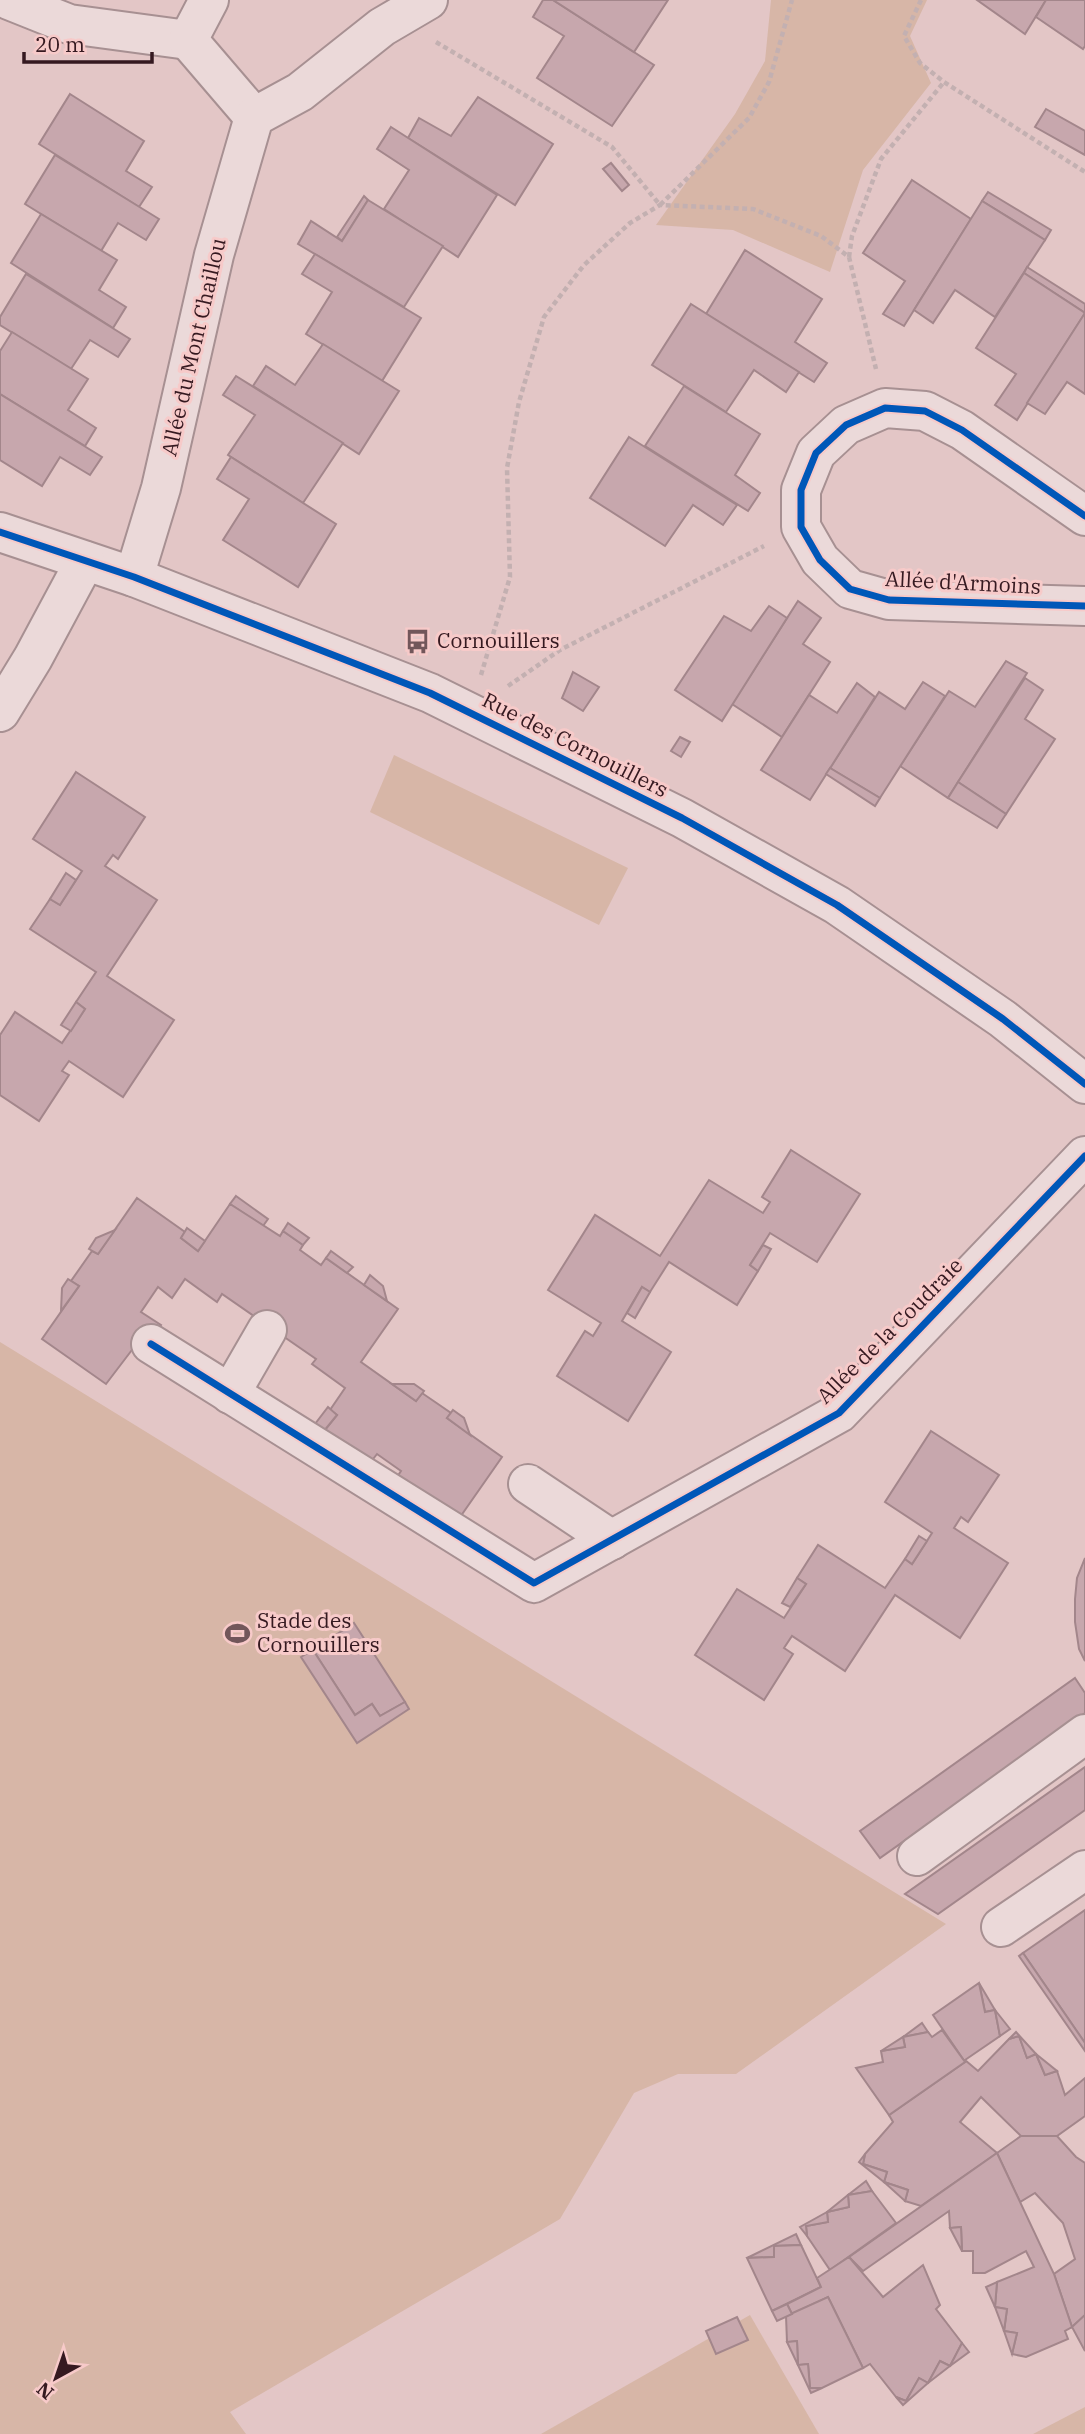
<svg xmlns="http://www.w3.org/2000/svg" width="1085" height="2434" font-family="'IBM Plex Serif',serif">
	<rect width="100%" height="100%" fill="#e3c6c6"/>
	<g fill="#d7b6a7">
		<path d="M771 0H927L910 36 931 83 863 170 830 272 733 230 656 225 735 114 765 61Z"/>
		<path d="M394 755 628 868 599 925 370 812Z"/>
		<path d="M0 1342 946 1924 736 2074H678L634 2093 560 2219 230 2412 246 2434H0Z"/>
		<path d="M750 2315 819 2434H541Z"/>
		<path d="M1085 2407V2434H1033Z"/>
	</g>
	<g fill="#c7a7ad" stroke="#a3868b" stroke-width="2">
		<path d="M543 0H553L654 65 612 126 537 78 564 36 533 17Z"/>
		<path d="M553 0H668L634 52Z"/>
		<path d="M977 0H1046L1025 34Z"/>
		<path d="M1046 0H1085V46L1083 49 1036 17Z"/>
		<path d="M70 94 144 141 126 171 152 187 139 207 39 144Z"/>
		<path d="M478 97 553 144 515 205 408 138 419 118 451 136Z"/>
		<path d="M1046 109 1085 131V155L1035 127Z"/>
		<path d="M391 127 497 195 458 257 384 209 409 170 377 149Z"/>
		<path d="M55 155 159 219 146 240 118 223 101 251 25 204Z"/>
		<path d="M611 163 629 185 622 191 603 169Z"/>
		<path d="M912 180 971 219 904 326 883 314 905 281 863 253Z"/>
		<path d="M988 192 1051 230 1045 240 982 201Z"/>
		<path d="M364 196 368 200 342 241 337 237Z"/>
		<path d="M368 200 443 246 404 307 298 244 311 221 342 241Z"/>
		<path d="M982 201 1045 240 995 317 955 290 933 323 914 310Z"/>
		<path d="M41 214 117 260 99 290 126 307 113 328 11 263Z"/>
		<path d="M745 250 822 299 795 342 827 363 814 382 706 314Z"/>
		<path d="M315 254 421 318 382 381 306 334 332 292 302 274Z"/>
		<path d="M1027 267 1085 304V313L1024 273Z"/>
		<path d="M1024 273 1085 313 1017 420 995 405 1016 374 976 348Z"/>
		<path d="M26 274 130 339 118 357 90 340 71 369 0 325V317Z"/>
		<path d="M691 304 799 372 786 392 754 370 726 412 652 365Z"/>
		<path d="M1085 313V394L1067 382 1045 414 1027 403Z"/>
		<path d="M12 332 88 379 68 410 96 428 85 446 0 394V351Z"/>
		<path d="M323 344 399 391 359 454 253 386 266 366 295 385Z"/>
		<path d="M236 376 343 443 303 503 228 455 255 415 223 395Z"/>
		<path d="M684 386 760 434 735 475 760 493 748 511 645 446Z"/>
		<path d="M0 394 102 457 90 475 60 457 42 486 0 460Z"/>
		<path d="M629 437 737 505 723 525 693 505 665 546 590 498Z"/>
		<path d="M231 457 336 524 298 587 223 540 249 499 217 479Z"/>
		<path d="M798 601 821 618 803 644 830 662 782 737 732 704Z"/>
		<path d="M769 606 787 618 722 721 675 690 724 616 751 631Z"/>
		<path d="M1006 661 1027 673 948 798 900 766 949 691 975 707Z"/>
		<path d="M573 672 599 687 583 711 562 698Z"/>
		<path d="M1025 678 1043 690 1025 719 1055 739 1006 814 958 782Z"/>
		<path d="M923 682 945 696 880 798 830 768 879 692 905 709Z"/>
		<path d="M857 683 875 697 810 800 761 770 809 695 837 713Z"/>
		<path d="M680 737 690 742 681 757 671 751Z"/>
		<path d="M830 768 880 798 875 806 826 774Z"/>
		<path d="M76 772 145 817 118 859 113 855 105 866 157 900 107 976 174 1020 123 1097 69 1061 62 1071 69 1075 39 1121 0 1095V1035L15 1012 62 1043 85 1009 76 1002 96 972 30 929 50 899 60 905 82 871 33 839Z"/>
		<path d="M958 782 1006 814 997 828 948 798Z"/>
		<path d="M66 873 76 880 60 905 50 899Z"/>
		<path d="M76 1002 85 1009 71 1031 61 1025Z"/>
		<path d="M791 1150 860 1194 817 1262 770 1233 750 1265 758 1271 737 1305 669 1262 650 1292 642 1287 622 1321 671 1352 628 1421 557 1376 585 1331 593 1336 601 1323 548 1290 595 1215 660 1256 709 1180 763 1213 770 1202 762 1197Z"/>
		<path d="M236 1196 268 1219 263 1226 230 1204Z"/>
		<path d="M137 1198 185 1232 181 1238 198 1251 230 1204 280 1236 283 1231 303 1245 300 1250 321 1265 326 1258 398 1309 361 1362 416 1401 422 1393 451 1413 447 1418 502 1457 458 1520 389 1489 401 1471 377 1454 370 1463 324 1431 337 1415 330 1410 345 1388 312 1364 316 1359 222 1294 217 1302 185 1279 172 1298 158 1287 141 1312 161 1325 146 1347 138 1342 106 1384 42 1339 79 1286 71 1281 92 1251 98 1254Z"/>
		<path d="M288 1223 309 1238 303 1245 283 1231Z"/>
		<path d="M187 1228 205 1241 198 1251 181 1238Z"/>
		<path d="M115 1230 98 1254 89 1249 96 1238Z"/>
		<path d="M763 1245 771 1249 758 1271 750 1265Z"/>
		<path d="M331 1251 353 1267 347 1273 326 1258Z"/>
		<path d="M370 1275 383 1286 387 1301 364 1285Z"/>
		<path d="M68 1279 79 1286 61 1311 62 1288Z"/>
		<path d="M642 1287 650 1292 635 1318 627 1313Z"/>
		<path d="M392 1384H414L424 1391 416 1401Z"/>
		<path d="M328 1407 337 1415 324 1431 315 1424Z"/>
		<path d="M453 1410 464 1418 470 1435 447 1418Z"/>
		<path d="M931 1431 999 1475 968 1522 961 1517 954 1528 1008 1563 960 1638 895 1595 845 1671 792 1636 784 1648 793 1654 764 1700 695 1655 737 1589 784 1618 806 1584 797 1578 818 1545 885 1588 905 1559 912 1564 932 1533 885 1502Z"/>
		<path d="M919 1536 927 1541 912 1564 905 1559Z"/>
		<path d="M1085 1558V1661L1079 1649 1075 1622V1599L1077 1578Z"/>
		<path d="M797 1578 806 1584 790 1607 782 1603Z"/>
		<path d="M354 1623 405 1702 380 1716 372 1704 355 1715 313 1650Z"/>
		<path d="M313 1650 355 1715 372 1704 380 1716 405 1702 409 1709 357 1743 301 1657Z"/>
		<path d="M1075 1678 1085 1693V1713L880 1858 860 1831Z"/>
		<path d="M1085 1767V1810L938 1914 905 1894Z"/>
		<path d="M1085 1910V2043L1023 1953Z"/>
		<path d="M1023 1953 1085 2043V2051L1019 1956Z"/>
		<path d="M979 1983 995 2010 985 2012Z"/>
		<path d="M979 1983 985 2012 995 2010 1000 2036 965 2060 978 2071 1009 2039 1019 2036 1027 2058 1036 2054 1045 2075 1057 2071 1065 2095 1085 2078V2116L1057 2136H1021L981 2097 960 2122 997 2153 921 2206 905 2201 908 2190 884 2182 887 2172 863 2164 865 2154 893 2122 889 2115 965 2062 933 2015Z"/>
		<path d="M995 2010 1010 2029 1000 2036Z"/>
		<path d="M922 2023 928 2032 903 2037Z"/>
		<path d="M942 2030 965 2062 889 2115 856 2068 883 2062 881 2051 905 2047 903 2037 928 2032 932 2037Z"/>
		<path d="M1016 2032 1036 2054 1027 2058 1019 2036 1009 2039Z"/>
		<path d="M903 2037 905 2047 881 2051Z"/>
		<path d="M1036 2054 1057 2071 1045 2075Z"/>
		<path d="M1021 2136H1057L1076 2157 1085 2163V2315L1072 2327 1054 2274 1075 2259 1063 2223 1035 2193 1020 2202 997 2153Z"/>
		<path d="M997 2153 1054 2274 1072 2327 1065 2331 1068 2339 1026 2357 1012 2354 1017 2333 1004 2331 1007 2309 995 2307 997 2282 1034 2267 1026 2251 985 2273H973V2251H962L961 2227 950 2228 949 2211 863 2271 849 2257Z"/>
		<path d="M865 2154 863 2164 887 2172 884 2182 859 2162Z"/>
		<path d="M866 2181 872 2191 848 2195Z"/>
		<path d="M884 2182 908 2190 905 2201Z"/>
		<path d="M872 2191 896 2223 830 2270 807 2236 806 2226 828 2222 827 2212 849 2207 848 2195Z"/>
		<path d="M848 2195 849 2207 827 2212Z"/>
		<path d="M827 2212 828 2222 806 2226 807 2236 800 2227Z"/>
		<path d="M961 2227 962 2251 950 2228Z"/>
		<path d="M796 2234 801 2245 774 2246V2257L747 2258Z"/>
		<path d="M801 2245 821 2287 772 2311 747 2258 774 2257V2246Z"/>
		<path d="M849 2257 883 2297 923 2265 940 2305 936 2309 962 2343 950 2366 940 2361 928 2383 919 2378 906 2401 896 2397 870 2364 863 2368 828 2297 792 2314 787 2304 821 2287 817 2278Z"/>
		<path d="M997 2282 995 2307 986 2287Z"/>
		<path d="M828 2297 863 2368 822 2388H810L808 2364 798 2365 797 2341 787 2342 786 2316Z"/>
		<path d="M787 2304 792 2314 777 2321 772 2311Z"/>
		<path d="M995 2307 1007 2309 1004 2331Z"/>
		<path d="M1085 2315V2351L1072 2327Z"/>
		<path d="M737 2317 748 2340 716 2354 706 2331Z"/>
		<path d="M1004 2331 1017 2333 1012 2354Z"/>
		<path d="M797 2341 798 2365 787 2342Z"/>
		<path d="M962 2343 969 2352 950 2366Z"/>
		<path d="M940 2361 950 2366 928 2383Z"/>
		<path d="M808 2364 810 2388H822L811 2393 798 2365Z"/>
		<path d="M919 2378 928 2383 903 2405 896 2397 906 2401Z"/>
	</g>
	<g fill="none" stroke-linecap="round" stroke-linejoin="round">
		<defs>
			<g id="minor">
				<path d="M9 0 69 24 188 40"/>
				<path d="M209 0 188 40 254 117"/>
				<path d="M1085 516 962 430 925 411 885 408 846 425 816 453 801 490V527L820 560 850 589 889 600 1085 606"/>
				<path d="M0 532 134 577 430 693 682 818 837 905 1003 1019 1085 1084"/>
				<path d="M134 577 161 488 214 255 254 117 300 92 382 27 428 0"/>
				<path d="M0 712 33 658 85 561"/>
				<path d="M151 1344 534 1583 839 1413 1085 1156"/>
				<path d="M230 1394 267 1330"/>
				<path d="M528 1484 612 1540"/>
				<path d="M917 1856 1085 1734"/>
				<path d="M1001 1927 1085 1870"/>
			</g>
		</defs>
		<use href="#minor" stroke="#a79092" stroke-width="42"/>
		<g stroke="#c3b0b1" stroke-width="4.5" stroke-dasharray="5 3.5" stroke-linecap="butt">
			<path d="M921 0 904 36 920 63 944 82 1085 172"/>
			<path d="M436 42 612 147 660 205 749 118 769 82 792 0"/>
			<path d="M849 257 852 236 881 159 944 82"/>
			<path d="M481 675 510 577 507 468 519 402 544 317 584 265 630 223 660 205 753 209 821 236 849 257 876 369"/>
			<path d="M508 686 560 650 764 546"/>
		</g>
		<use href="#minor" stroke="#ebd9d9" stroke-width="38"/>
		<defs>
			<g id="cycleway">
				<path d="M1085 516 962 430 925 411 885 408 846 425 816 453 801 490V527L820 560 850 589 889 600 1085 606"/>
				<path d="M0 532 134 577 430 693 682 818 837 905 1003 1019 1085 1084"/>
				<path d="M151 1344 534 1583 839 1413 1085 1156"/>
			</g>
		</defs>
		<use href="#cycleway" stroke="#f7cac9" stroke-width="11"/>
		<use href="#cycleway" stroke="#0057b8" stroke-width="7"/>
	</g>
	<defs>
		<symbol id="bus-bare" viewBox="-9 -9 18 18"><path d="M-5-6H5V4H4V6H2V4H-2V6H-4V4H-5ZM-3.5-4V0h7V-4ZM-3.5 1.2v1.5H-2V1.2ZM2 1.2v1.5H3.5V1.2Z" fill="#72565a" stroke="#f7cac9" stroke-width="2.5" paint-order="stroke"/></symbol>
		<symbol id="stadium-bare" viewBox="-9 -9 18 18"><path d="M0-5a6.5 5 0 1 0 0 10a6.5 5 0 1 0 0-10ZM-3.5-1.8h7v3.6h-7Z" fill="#72565a" stroke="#f7cac9" stroke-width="2.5" paint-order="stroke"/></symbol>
	</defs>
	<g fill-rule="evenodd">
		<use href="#bus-bare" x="400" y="624" width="35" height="35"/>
		<use href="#stadium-bare" x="220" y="1616" width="35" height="35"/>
	</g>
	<g text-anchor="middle" stroke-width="6" stroke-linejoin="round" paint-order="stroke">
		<g font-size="21" fill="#351920" stroke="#f7cac9">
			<text transform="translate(194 347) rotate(-77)" y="7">Allée du Mont Chaillou</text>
			<text transform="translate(963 583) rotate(3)" y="7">Allée d'Armoins</text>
			<text transform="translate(575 745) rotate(27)" y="7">Rue des Cornouillers</text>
			<text transform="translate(890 1331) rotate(-45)" y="7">Allée de la Coudraie</text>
		</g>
		<g font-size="21" fill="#351920" stroke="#f7cac9" text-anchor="start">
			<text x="437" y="648">Cornouillers</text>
			<text x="257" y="1628">Stade des<tspan x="257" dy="24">Cornouillers</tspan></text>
		</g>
	</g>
	<g transform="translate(56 2378) rotate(220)" stroke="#f7cac9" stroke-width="5" paint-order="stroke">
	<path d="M0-5L12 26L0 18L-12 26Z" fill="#351920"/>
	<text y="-10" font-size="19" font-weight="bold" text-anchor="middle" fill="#351920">N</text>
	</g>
	<path d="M24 52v10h128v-10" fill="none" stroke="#351920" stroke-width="3.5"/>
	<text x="35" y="52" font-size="21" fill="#351920" stroke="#f7cac9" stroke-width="5" paint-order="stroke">20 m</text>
</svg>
